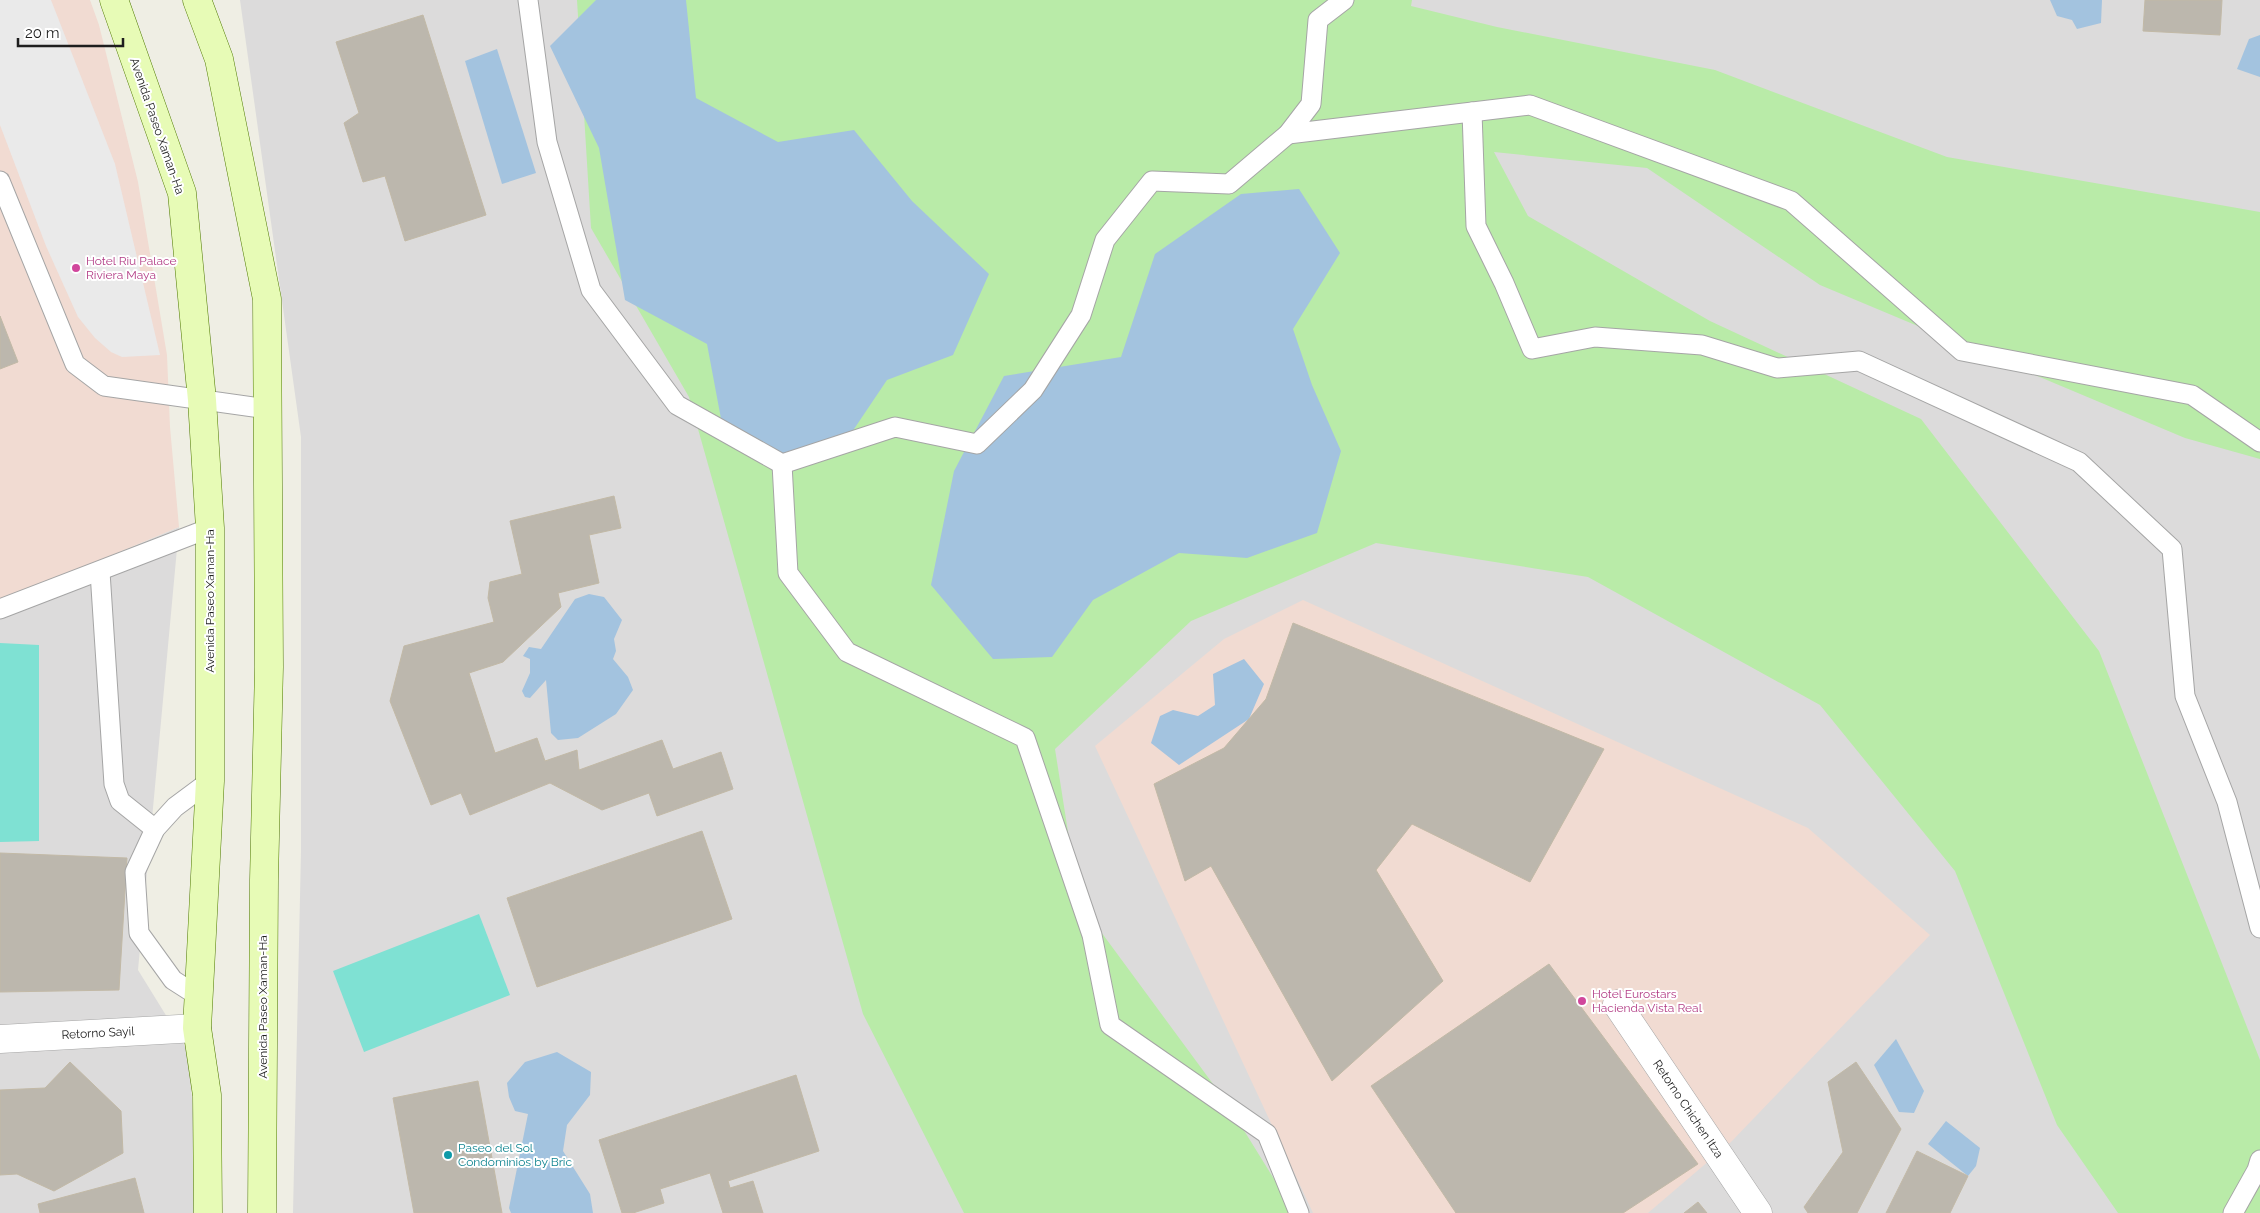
<svg xmlns="http://www.w3.org/2000/svg" width="2260" height="1213" font-family="Raleway,sans-serif">
	<rect width="100%" height="100%" fill="#efeee4"/>
	<g fill="#dcdbdb">
		<path d="M240 0H2260V1213H293L301 852V437Z"/>
		<path d="M179 527 138 970 188 1051 201 1213H0V602Z"/>
	</g>
	<g fill="#f1dbd2">
		<path d="M0 0H90L99 25 138 182 167 355 170 427 179 527 0 602Z"/>
		<path d="M1303 600 1808 828 1930 935 1731 1142 1648 1213H1313L1095 746 1224 639Z"/>
	</g>
	<path fill="#b9eba8" d="M577 0H1412L1411 6 1497 27 1715 70 1947 157 2260 212V459L2185 438 1820 285 1647 168 1494 152 1528 216 1710 321 1921 419 2099 651 2260 1060V1213H2118L2057 1125 1955 871 1820 705 1588 577 1376 543 1191 621 1055 749 1079 902 1227 1103 1295 1213H964L863 1014 689 397 591 228Z"/>
	<g fill="#7fe1d3">
		<path d="M0 643 39 645V841L0 842Z"/>
		<path d="M479 914 510 995 364 1052 333 971Z"/>
	</g>
	<path fill="#eaeaea" d="M0 0H51L115 164 160 355 122 357 111 352 95 338 78 317 46 246 0 125Z"/>
	<g fill="#a3c3df">
		<path d="M596 0H686L696 98 778 142 854 130 912 201 989 274 953 355 887 380 852 432 778 458 722 424 707 344 625 300 599 148 550 46Z"/>
		<path d="M2050 0H2102L2101 23 2077 29 2072 20 2057 16Z"/>
		<path d="M2260 35V77L2237 69 2249 39Z"/>
		<path d="M497 49 536 173 502 184 465 61Z"/>
		<path d="M1299 189 1340 253 1293 329 1312 385 1341 451 1317 533 1247 558 1179 553 1093 600 1052 657 993 659 931 585 954 471 1004 376 1121 357 1155 254 1241 194Z"/>
		<path d="M589 594 604 597 622 620 614 639 616 651 613 659 628 677 633 690 616 714 578 738 558 740 551 733 546 680 530 698 525 697 522 691 530 673V659L523 656 529 647 541 649 575 599Z"/>
		<path d="M1244 659 1264 684 1249 719 1179 765 1151 743 1160 716 1173 710 1198 716 1215 705 1213 674Z"/>
		<path d="M1896 1039 1924 1091 1914 1113 1899 1112 1874 1065Z"/>
		<path d="M557 1052 591 1072 590 1095 567 1125 563 1151 590 1194 593 1213H511L509 1208 528 1114 515 1111 509 1097 507 1083 525 1062Z"/>
		<path d="M1946 1121 1980 1148 1976 1166 1968 1176 1928 1144Z"/>
	</g>
	<g fill="#bcb7ad" stroke="#c2b9a6">
		<path d="M2145 0H2222L2220 35 2143 31Z"/>
		<path d="M423 15 486 215 405 241 385 176 363 182 344 123 359 113 336 42Z"/>
		<path d="M0 316 18 362 0 369Z"/>
		<path d="M614 496 621 528 589 535 599 583 558 593 561 607 503 662 469 673 495 753 537 738 545 761 577 750 579 770 662 740 673 769 721 752 733 789 657 816 649 793 602 810 550 783 470 815 461 793 431 805 390 701 404 646 494 622 488 598 490 582 522 574 510 521Z"/>
		<path d="M1293 623 1604 749 1530 882 1412 824 1376 870 1443 981 1332 1081 1211 866 1185 881 1154 784 1224 748 1266 699Z"/>
		<path d="M702 831 732 919 537 987 507 898Z"/>
		<path d="M0 853 127 858 119 990 0 992Z"/>
		<path d="M1549 964 1698 1164 1623 1213H1456L1371 1086Z"/>
		<path d="M70 1062 121 1111 123 1153 54 1191 17 1174 0 1175V1090L45 1088Z"/>
		<path d="M1856 1062 1901 1129 1857 1213H1808L1804 1207 1843 1152 1828 1082Z"/>
		<path d="M796 1075 819 1151 728 1181 730 1188 753 1181 763 1213H723L710 1173 660 1189 664 1203 633 1213H622L599 1140Z"/>
		<path d="M478 1081 502 1213H414L393 1098Z"/>
		<path d="M1917 1151 1968 1176 1950 1213H1886Z"/>
		<path d="M135 1178 144 1213H40L38 1204Z"/>
		<path d="M1698 1202 1707 1213H1684Z"/>
	</g>
	<g fill="none" stroke-linecap="round" stroke-linejoin="round">
		<defs>
			<g id="service">
				<path d="M528 0 547 142 591 290 677 405 782 464 895 427 977 444 1033 390 1081 315 1105 240 1152 181 1229 184 1288 134 1311 104 1318 20 1344 0"/>
				<path d="M1472 112 1476 226 1504 283 1532 349 1595 337 1702 345 1777 368 1859 361 2079 462 2172 549 2185 696 2227 802 2260 928"/>
				<path d="M1288 134 1530 105 1791 201 1962 351 2192 395 2260 442"/>
				<path d="M0 181 75 364 104 386 267 409"/>
				<path d="M782 464 788 573 847 652 1025 738 1092 935 1110 1025 1267 1134 1299 1213"/>
				<path d="M100 572 114 784 120 801 155 829"/>
				<path d="M0 609 210 528"/>
				<path d="M198 996 173 980 139 933 135 872 155 829 175 807 210 781"/>
				<path d="M2233 1213 2257 1170 2260 1160"/>
			</g>
			<g id="minor">
				<path d="M1617 1004 1758 1213"/>
				<path d="M0 1039 197 1028"/>
			</g>
			<g id="secondary">
				<path d="M114 0 182 193 202 400 210 528V781L197 1028 207 1095 208 1213"/>
				<path d="M197 0 219 59 267 299 269 667 264 880 262 1213"/>
			</g>
		</defs>
		<use href="#service" stroke="#a5a5a5" stroke-width="21"/>
		<use href="#minor" stroke="#a5a5a5" stroke-width="29"/>
		<use href="#secondary" stroke="#4f7901" stroke-width="29"/>
		<use href="#service" stroke="#fff" stroke-width="19"/>
		<use href="#minor" stroke="#fff" stroke-width="28"/>
		<use href="#secondary" stroke="#e7fbb6" stroke-width="28"/>
	</g>
	<g fill="#d1479c" stroke="#fff" stroke-width="2">
		<circle cx="76" cy="268" r="5"/>
		<circle cx="1582" cy="1001" r="5"/>
	</g>
	<circle fill="#0f9aa8" stroke="#fff" stroke-width="2" cx="448" cy="1155" r="5"/>
	<g text-anchor="middle" stroke-width="4" stroke-linejoin="round" paint-order="stroke">
		<g font-size="12" fill="#1e1e1e" stroke="#fff">
			<text transform="translate(157 126) rotate(71)" y="4">Avenida Paseo Xaman-Ha</text>
			<text transform="translate(210 601) rotate(-90)" y="4">Avenida Paseo Xaman-Ha</text>
			<text transform="translate(263 1007) rotate(-90)" y="4">Avenida Paseo Xaman-Ha</text>
			<text transform="translate(98 1033) rotate(-3)" y="4">Retorno Sayil</text>
			<text transform="translate(1688 1109) rotate(56)" y="4">Retorno Chichen Itza</text>
		</g>
		<g font-size="12" fill="#b23c85" stroke="#fff" text-anchor="start">
			<text x="86" y="265">Hotel Riu Palace<tspan x="86" dy="14">Riviera Maya</tspan></text>
			<text x="1592" y="998">Hotel Eurostars<tspan x="1592" dy="14">Hacienda Vista Real</tspan></text>
		</g>
		<g font-size="12" fill="#0d838f" stroke="#fff" text-anchor="start">
			<text x="458" y="1152">Paseo del Sol<tspan x="458" dy="14">Condominios by Bric</tspan></text>
		</g>
	</g>
	<path d="M18 38v8h105v-8" fill="none" stroke="#1e1e1e" stroke-width="2.5"/>
	<text x="25" y="38" font-size="15" fill="#1e1e1e" stroke="#ffffff" stroke-width="4" paint-order="stroke">20 m</text>
</svg>
